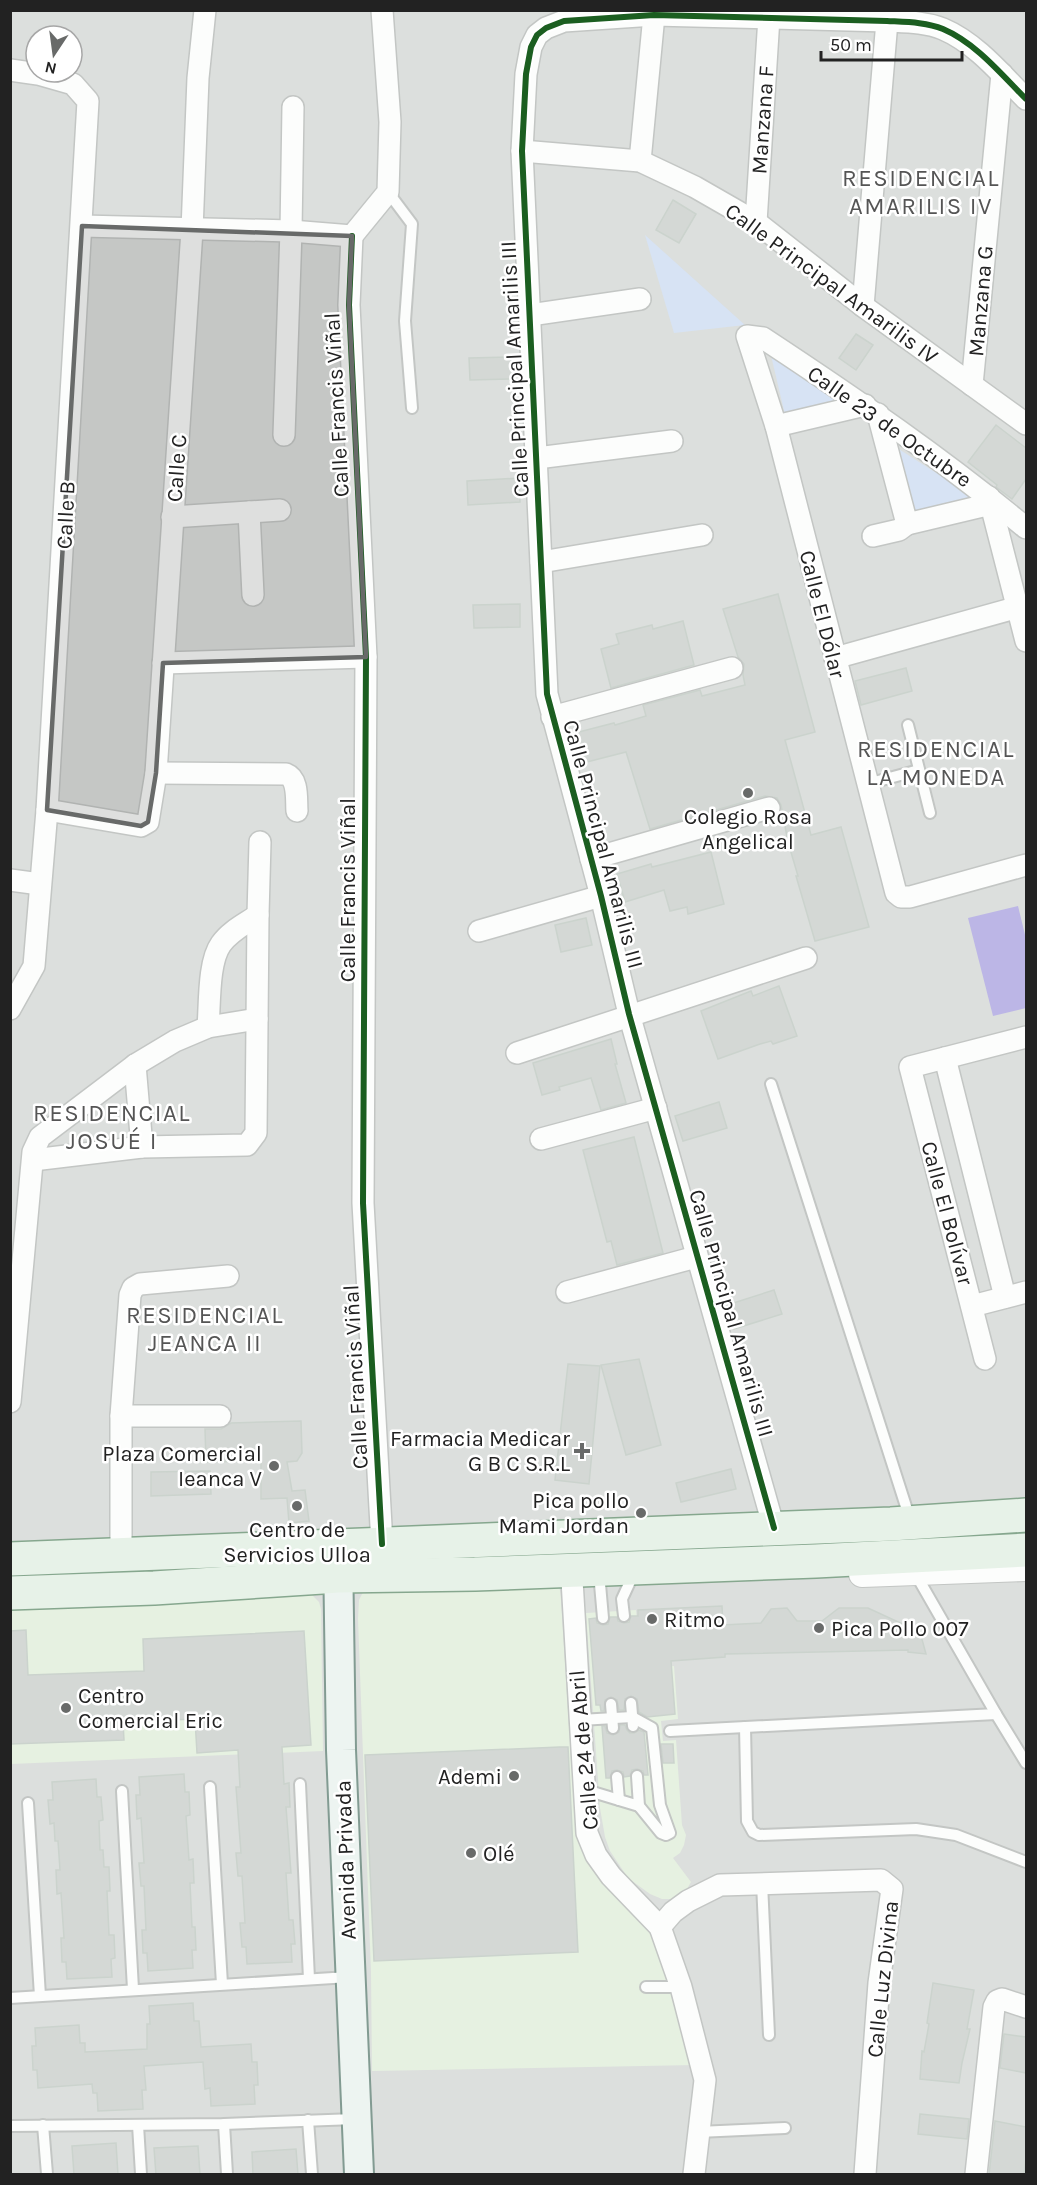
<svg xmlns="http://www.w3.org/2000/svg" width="1037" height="2185" font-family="Karla,sans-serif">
	<rect width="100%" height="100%" fill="#eaf0ec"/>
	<path fill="#dcdfdd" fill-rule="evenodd" d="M11 11H1026V2174H11ZM36 36H72V72H36Z"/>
	<g fill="#e6f1e1">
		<path d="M555 1581 560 1590 561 1601 574 1805 578 1829 646 1926 666 1962 696 2065 372 2071 371 1972 358 1619 359 1600 365 1588Z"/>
		<path d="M10 1593H310L319 1602 321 1609 323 1751 11 1764Z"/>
		<path d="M636 1610 642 1668 674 1666 678 1719 661 1721 663 1741 676 1740 682 1825 686 1835 684 1845 680 1853 673 1858 691 1882 687 1889 672 1899H662L650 1894 628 1878 610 1851 605 1837 600 1808 586 1613Z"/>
	</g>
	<g fill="#d7e3f4">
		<path d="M645 235 745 325 674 333Z"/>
		<path d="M769 347 847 405 786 419Z"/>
		<path d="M894 446 974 497 914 512Z"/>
	</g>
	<path fill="#bcb6e6" d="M1018 906 1026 939V1008L993 1016 968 918Z"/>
	<g fill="#d4d8d5" stroke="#cbd3cd" stroke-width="1.5">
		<path d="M673 200 696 214 679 243 656 230Z"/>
		<path d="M856 334 873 345 856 370 839 358Z"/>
		<path d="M511 357 512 379 470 380 469 358Z"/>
		<path d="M996 425 1026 448V479L1012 499 996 487 997 485 968 462Z"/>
		<path d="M519 478 520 502 468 505 467 481Z"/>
		<path d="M778 594 815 732 785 740 811 835 841 827 869 927 815 941 796 876H798L788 842 781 805 777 798 765 796 650 829 626 752 579 764 571 734 614 723 615 725 646 716 643 705 700 690 702 696 745 685 743 675 744 664 738 657 723 609Z"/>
		<path d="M520 604V627L474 628 473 605Z"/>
		<path d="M683 621 694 665 611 688 601 649 619 644 616 634 652 625 653 629Z"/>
		<path d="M906 668 912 691 861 705 855 681Z"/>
		<path d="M711 852 724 904 688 914 687 907 670 911 664 890 625 902 617 874 651 864 652 867Z"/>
		<path d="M586 918 592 945 561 952 555 925Z"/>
		<path d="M779 986 797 1036 773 1044 771 1041 760 1044 718 1059 701 1011 751 991 753 996Z"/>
		<path d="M611 1039 617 1064H615L626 1103 601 1110 591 1078 559 1087 560 1090 542 1095 533 1063Z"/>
		<path d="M719 1102 727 1128 683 1141 675 1116Z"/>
		<path d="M634 1137 663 1253 617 1265 611 1241 607 1242 583 1150Z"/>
		<path d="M774 1290 782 1314 734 1329 727 1305Z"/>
		<path d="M639 1359 661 1445 626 1455 601 1365Z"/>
		<path d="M568 1364 600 1366 589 1484 555 1480Z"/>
		<path d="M301 1421 302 1453 297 1461 287 1462 292 1491 305 1490 309 1521 289 1523 287 1498 261 1499V1461L206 1462 205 1429H221L231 1423Z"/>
		<path d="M731 1469 736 1489 681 1502 676 1483Z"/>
		<path d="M210 1471 211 1494 151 1496V1472Z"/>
		<path d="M722 1606 723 1625 761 1623 771 1609 787 1608 797 1621H822L839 1608H868L920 1632 926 1654 908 1652V1650L725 1654V1657L671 1661 675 1714 647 1717 639 1712 637 1699 631 1696 625 1699 624 1710H619L617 1700 611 1697 605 1700 604 1711H601L600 1705H596L589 1619 596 1618 597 1623 603 1625 608 1624 610 1617H617L618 1621 624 1623 629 1622 631 1616H638V1610Z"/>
		<path d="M26 1630 28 1675 144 1671 143 1639 304 1631 311 1745 282 1747 284 1784 289 1783 290 1807H286L291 1873H286L289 1920H293L295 1944H291L292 1962 247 1964 246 1947H242L240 1923H245L242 1876H238L236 1853H241L236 1787H240L238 1750 197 1753 195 1719 123 1722 124 1740 10 1744V1631Z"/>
		<path d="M620 1725H625L627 1730 630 1733H634L639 1730 644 1732 648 1775H644L643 1771 637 1769 632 1770 630 1776 624 1777 623 1772 617 1770 612 1771 610 1778H606L602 1726H605L607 1733 613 1735 619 1732Z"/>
		<path d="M661 1744H673L674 1763H663Z"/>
		<path d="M560 1747H568L578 1952 374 1961 365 1755Z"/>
		<path d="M184 1774 185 1792H189L190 1815 186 1816 189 1860 193 1859 194 1883H190L192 1927H195L196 1950H192L193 1968 148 1971 147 1953H143L142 1930H146L144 1886H141L139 1863H144L141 1818 137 1819 136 1795H140L139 1777Z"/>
		<path d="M96 1779 97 1797H101L103 1820 99 1821 100 1850H103L104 1867H109L110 1891H107L109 1935H114L115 1958 111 1959 112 1977 67 1979 66 1962H62L61 1938H64L61 1893 57 1894 56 1870H60L58 1841H55L54 1823 50 1824 48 1800H53L52 1782Z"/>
		<path d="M933 1983 974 1990 967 2029H970L962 2063 959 2083 920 2079 922 2051 924 2052 929 2024 927 2023Z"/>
		<path d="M193 2003 194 2021H199L201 2047 251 2044 252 2062H257L258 2085H254L255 2104 211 2106 210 2088 205 2089 203 2062 144 2066 146 2090H142L143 2109 98 2111 97 2093H93L92 2084 38 2088 37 2070H33L32 2046H36L35 2028 79 2025 80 2043H85V2052L147 2049V2024H150L149 2006Z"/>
		<path d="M1004 2034 1026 2037V2073L1000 2068Z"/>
		<path d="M920 2114 969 2119 967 2139 918 2134Z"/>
		<path d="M995 2121 1026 2127V2158L1024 2175H989Z"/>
		<path d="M116 2143 118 2175H74L72 2146Z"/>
		<path d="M198 2146 200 2175H156L154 2148Z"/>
		<path d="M296 2149 298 2175H253L252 2152Z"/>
	</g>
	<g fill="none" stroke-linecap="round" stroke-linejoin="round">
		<defs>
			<g id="service">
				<path d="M388 192 412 224 405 321 412 408"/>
				<path d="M908 725 930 813"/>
				<path d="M867 784 919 770"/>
				<path d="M771 1084 910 1519"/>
				<path d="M599 1573 603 1618"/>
				<path d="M915 1573 996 1714 1026 1763"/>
				<path d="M624 1616 622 1599 634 1573"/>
				<path d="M631 1703 633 1726"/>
				<path d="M611 1704 613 1728"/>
				<path d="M580 1720 632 1717 652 1728 660 1805 670 1833 666 1835 661 1833 639 1806"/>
				<path d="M745 1727 747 1821 753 1832 759 1835 916 1829 956 1835 1026 1862"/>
				<path d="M670 1731 996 1714"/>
				<path d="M617 1777 619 1800"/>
				<path d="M300 1784 309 1979"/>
				<path d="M210 1787 222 1984"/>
				<path d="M586 1790 639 1806 637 1776"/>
				<path d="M122 1791 133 1989"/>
				<path d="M28 1803 40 1996"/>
				<path d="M762 1883 769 2035"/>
				<path d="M646 1987H681"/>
				<path d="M10 1998 349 1977"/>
				<path d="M308 2120 312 2174"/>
				<path d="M224 2124 227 2174"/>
				<path d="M43 2125 47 2174"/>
				<path d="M138 2125 141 2174"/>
				<path d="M10 2126 224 2124 355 2119"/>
				<path d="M698 2132 785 2128"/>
			</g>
			<g id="minor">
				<path d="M10 70 38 74 73 84 88 101 47 810 34 966 10 1009"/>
				<path d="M522 151 640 161 695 187 756 222 863 306 1026 424"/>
				<path d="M640 161 654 15"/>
				<path d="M756 222 769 17"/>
				<path d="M82 226 291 231 352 236"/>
				<path d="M352 236 349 305 366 657 363 1203 382 1544"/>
				<path d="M352 236 388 192 390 122 382 10"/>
				<path d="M863 306 887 21"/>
				<path d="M530 315 640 299"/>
				<path d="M972 385 1002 74"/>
				<path d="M878 414 907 524 991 504"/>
				<path d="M776 426 865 405"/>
				<path d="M284 435 291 231 293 107"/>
				<path d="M537 458 672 441"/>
				<path d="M989 497 1026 641"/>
				<path d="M249 512 253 595"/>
				<path d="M172 517 280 510"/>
				<path d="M1026 528C943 459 854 398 763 338L747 336 776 426 896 893 901 897H910L1026 865"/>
				<path d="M873 536 899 530 907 524"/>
				<path d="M541 562 702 535"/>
				<path d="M835 658 1026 605"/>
				<path d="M163 663 366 657"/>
				<path d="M552 717 732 668"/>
				<path d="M156 773 286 774C299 779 296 800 297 811"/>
				<path d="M47 810 141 826 148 822 156 773 192 230 198 78 205 10"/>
				<path d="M591 859 769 808"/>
				<path d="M10 880 40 884"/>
				<path d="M479 931 601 896"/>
				<path d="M208 1027C210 1004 208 962 221 944 230 931 245 924 258 915"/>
				<path d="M517 1053 806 958"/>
				<path d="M945 1058 1005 1297"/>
				<path d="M135 1065 142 1147"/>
				<path d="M541 1139 656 1108"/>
				<path d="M33 1160 142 1147 247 1145 256 1133 258 915 260 842"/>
				<path d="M567 1292 696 1257"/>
				<path d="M972 1306 1026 1292"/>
				<path d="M985 1359 910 1067 1026 1037"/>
				<path d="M10 1402 33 1152 40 1137 135 1065 175 1041 208 1027 257 1019"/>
				<path d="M121 1416H220"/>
				<path d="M774 1528 629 1014 601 896 547 694 522 151 526 74 531 47 537 35 546 28 564 21 654 15 887 21C906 22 926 22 943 29 976 43 1002 75 1026 99"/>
				<path d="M121 1555V1416L130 1295 133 1288 140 1284 228 1276"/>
				<path d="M572 1580 587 1833 596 1855 611 1876 660 1927 681 1987 705 2080 694 2174"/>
				<path d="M660 1927 673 1912 688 1901 720 1885 881 1880 892 1889 879 1983 865 2174"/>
				<path d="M976 2174 994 2007 997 2001 1002 1999 1026 2007"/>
			</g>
			<path id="tertiary" d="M862 1574 1026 1568"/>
			<path id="secondary" d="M338 1553 341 1750 359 2174"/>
			<g id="primary">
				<path d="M10 1559 891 1524 1026 1515"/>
				<path d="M10 1593 154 1588 338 1576 475 1574 816 1561 1026 1550"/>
			</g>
		</defs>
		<use href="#service" stroke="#c3c6c4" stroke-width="14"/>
		<use href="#minor" stroke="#c3c6c4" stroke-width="24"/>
		<use href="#tertiary" stroke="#c3c6c4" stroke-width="28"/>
		<use href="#secondary" stroke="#829b92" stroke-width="32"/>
		<use href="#primary" stroke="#86a78e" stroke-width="36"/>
		<use href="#service" stroke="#fcfdfc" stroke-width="10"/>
		<use href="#minor" stroke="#fcfdfc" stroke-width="21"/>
		<use href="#tertiary" stroke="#fcfdfc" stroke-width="26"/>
		<use href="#secondary" stroke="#edf4f1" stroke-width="28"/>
		<use href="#primary" stroke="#e7f2e8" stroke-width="33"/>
		<defs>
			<g id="cycleway">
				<path d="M352 236 349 305 366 657 363 1203 382 1544"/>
				<path d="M774 1528 629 1014 601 896 547 694 522 151 526 74 531 47 537 35 546 28 564 21 654 15 887 21C906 22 926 22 943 29 976 43 1002 75 1026 99"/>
			</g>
		</defs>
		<use href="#cycleway" stroke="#fff" stroke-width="10"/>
		<use href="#cycleway" stroke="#1b5e20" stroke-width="6"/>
	</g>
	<path fill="#686a69" fill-opacity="0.2" stroke="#686a69" stroke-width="4.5" stroke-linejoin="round" d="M82 226 352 236 349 305 366 657 163 663 156 773 148 822 141 826 47 810Z"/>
	<g fill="#686a69" stroke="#fff" stroke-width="2">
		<circle cx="748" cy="793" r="6"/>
		<path d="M579 1442h6v6h6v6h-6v6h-6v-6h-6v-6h6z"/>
		<circle cx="274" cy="1466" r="6"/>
		<circle cx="297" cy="1506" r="6"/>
		<circle cx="641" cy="1513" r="6"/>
		<circle cx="652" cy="1619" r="6"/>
		<circle cx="819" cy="1628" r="6"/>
		<circle cx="66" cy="1708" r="6"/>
		<circle cx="514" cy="1776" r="6"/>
		<circle cx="471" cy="1853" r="6"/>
	</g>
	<g text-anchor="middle" stroke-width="5" stroke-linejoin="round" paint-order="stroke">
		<g font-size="22" fill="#222" stroke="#fff">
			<text transform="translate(762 120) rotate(-86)" y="8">Manzana F</text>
			<text transform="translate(832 283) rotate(36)" y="8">Calle Principal Amarilis IV</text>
			<text transform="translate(980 301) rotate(-85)" y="8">Manzana G</text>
			<text transform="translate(514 369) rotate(-93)" y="8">Calle Principal Amarilis III</text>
			<text transform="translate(336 405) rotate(-93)" y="8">Calle Francis Viñal</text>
			<text transform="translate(890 426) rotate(35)" y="8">Calle 23 de Octubre</text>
			<text transform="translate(176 468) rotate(-86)" y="8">Calle C</text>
			<text transform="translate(65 515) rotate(-87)" y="8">Calle B</text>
			<text transform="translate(823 614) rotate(76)" y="8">Calle El Dólar</text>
			<text transform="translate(604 844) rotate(75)" y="8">Calle Principal Amarilis III</text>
			<text transform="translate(347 890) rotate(-90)" y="8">Calle Francis Viñal</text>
			<text transform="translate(948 1213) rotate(75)" y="8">Calle El Bolívar</text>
			<text transform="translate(732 1313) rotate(74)" y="8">Calle Principal Amarilis III</text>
			<text transform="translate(355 1377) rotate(-93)" y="8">Calle Francis Viñal</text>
			<text transform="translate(583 1750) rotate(-95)" y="8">Calle 24 de Abril</text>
			<text transform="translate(345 1860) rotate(-92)" y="8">Avenida Privada</text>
			<text transform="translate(882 1979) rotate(-84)" y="8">Calle Luz Divina</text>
		</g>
		<g font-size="22" fill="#222" stroke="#fff" text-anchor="end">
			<text x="748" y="824" text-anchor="middle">Colegio Rosa<tspan x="748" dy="25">Angelical</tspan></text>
			<text x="570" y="1446">Farmacia Medicar<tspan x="570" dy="25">G B C S.R.L</tspan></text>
			<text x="262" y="1461">Plaza Comercial<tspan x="262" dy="25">Ieanca V</tspan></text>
			<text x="629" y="1508">Pica pollo<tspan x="629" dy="25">Mami Jordan</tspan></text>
			<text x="297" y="1537" text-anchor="middle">Centro de<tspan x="297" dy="25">Servicios Ulloa</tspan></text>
			<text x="664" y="1627" text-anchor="start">Ritmo</text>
			<text x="831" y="1636" text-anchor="start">Pica Pollo 007</text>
			<text x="78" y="1703" text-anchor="start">Centro<tspan x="78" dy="25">Comercial Eric</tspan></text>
			<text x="502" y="1784">Ademi</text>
			<text x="483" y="1861" text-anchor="start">Olé</text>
		</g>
		<g font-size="24" letter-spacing="1.5" fill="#555" stroke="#fff">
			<text x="921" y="186">RESIDENCIAL<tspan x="921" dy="28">AMARILIS IV</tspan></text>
			<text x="936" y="757">RESIDENCIAL<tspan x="936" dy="28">LA MONEDA</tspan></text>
			<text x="112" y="1121">RESIDENCIAL<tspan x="112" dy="28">JOSUÉ I</tspan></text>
			<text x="205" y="1323">RESIDENCIAL<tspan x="205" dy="28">JEANCA II</tspan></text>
		</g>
	</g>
	<rect width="1037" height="2185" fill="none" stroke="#222222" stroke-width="24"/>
	<g transform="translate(54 54) rotate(193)"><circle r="28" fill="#ffffff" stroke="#a7a7a7" stroke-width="1.5"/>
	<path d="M0-4.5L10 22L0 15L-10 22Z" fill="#686a69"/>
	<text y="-9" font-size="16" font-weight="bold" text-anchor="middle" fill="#222222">N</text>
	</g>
	<path d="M821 51v9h141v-9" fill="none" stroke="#222222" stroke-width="3"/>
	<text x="830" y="51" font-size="18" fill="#222222" stroke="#ffffff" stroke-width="4.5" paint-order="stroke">50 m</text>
</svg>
